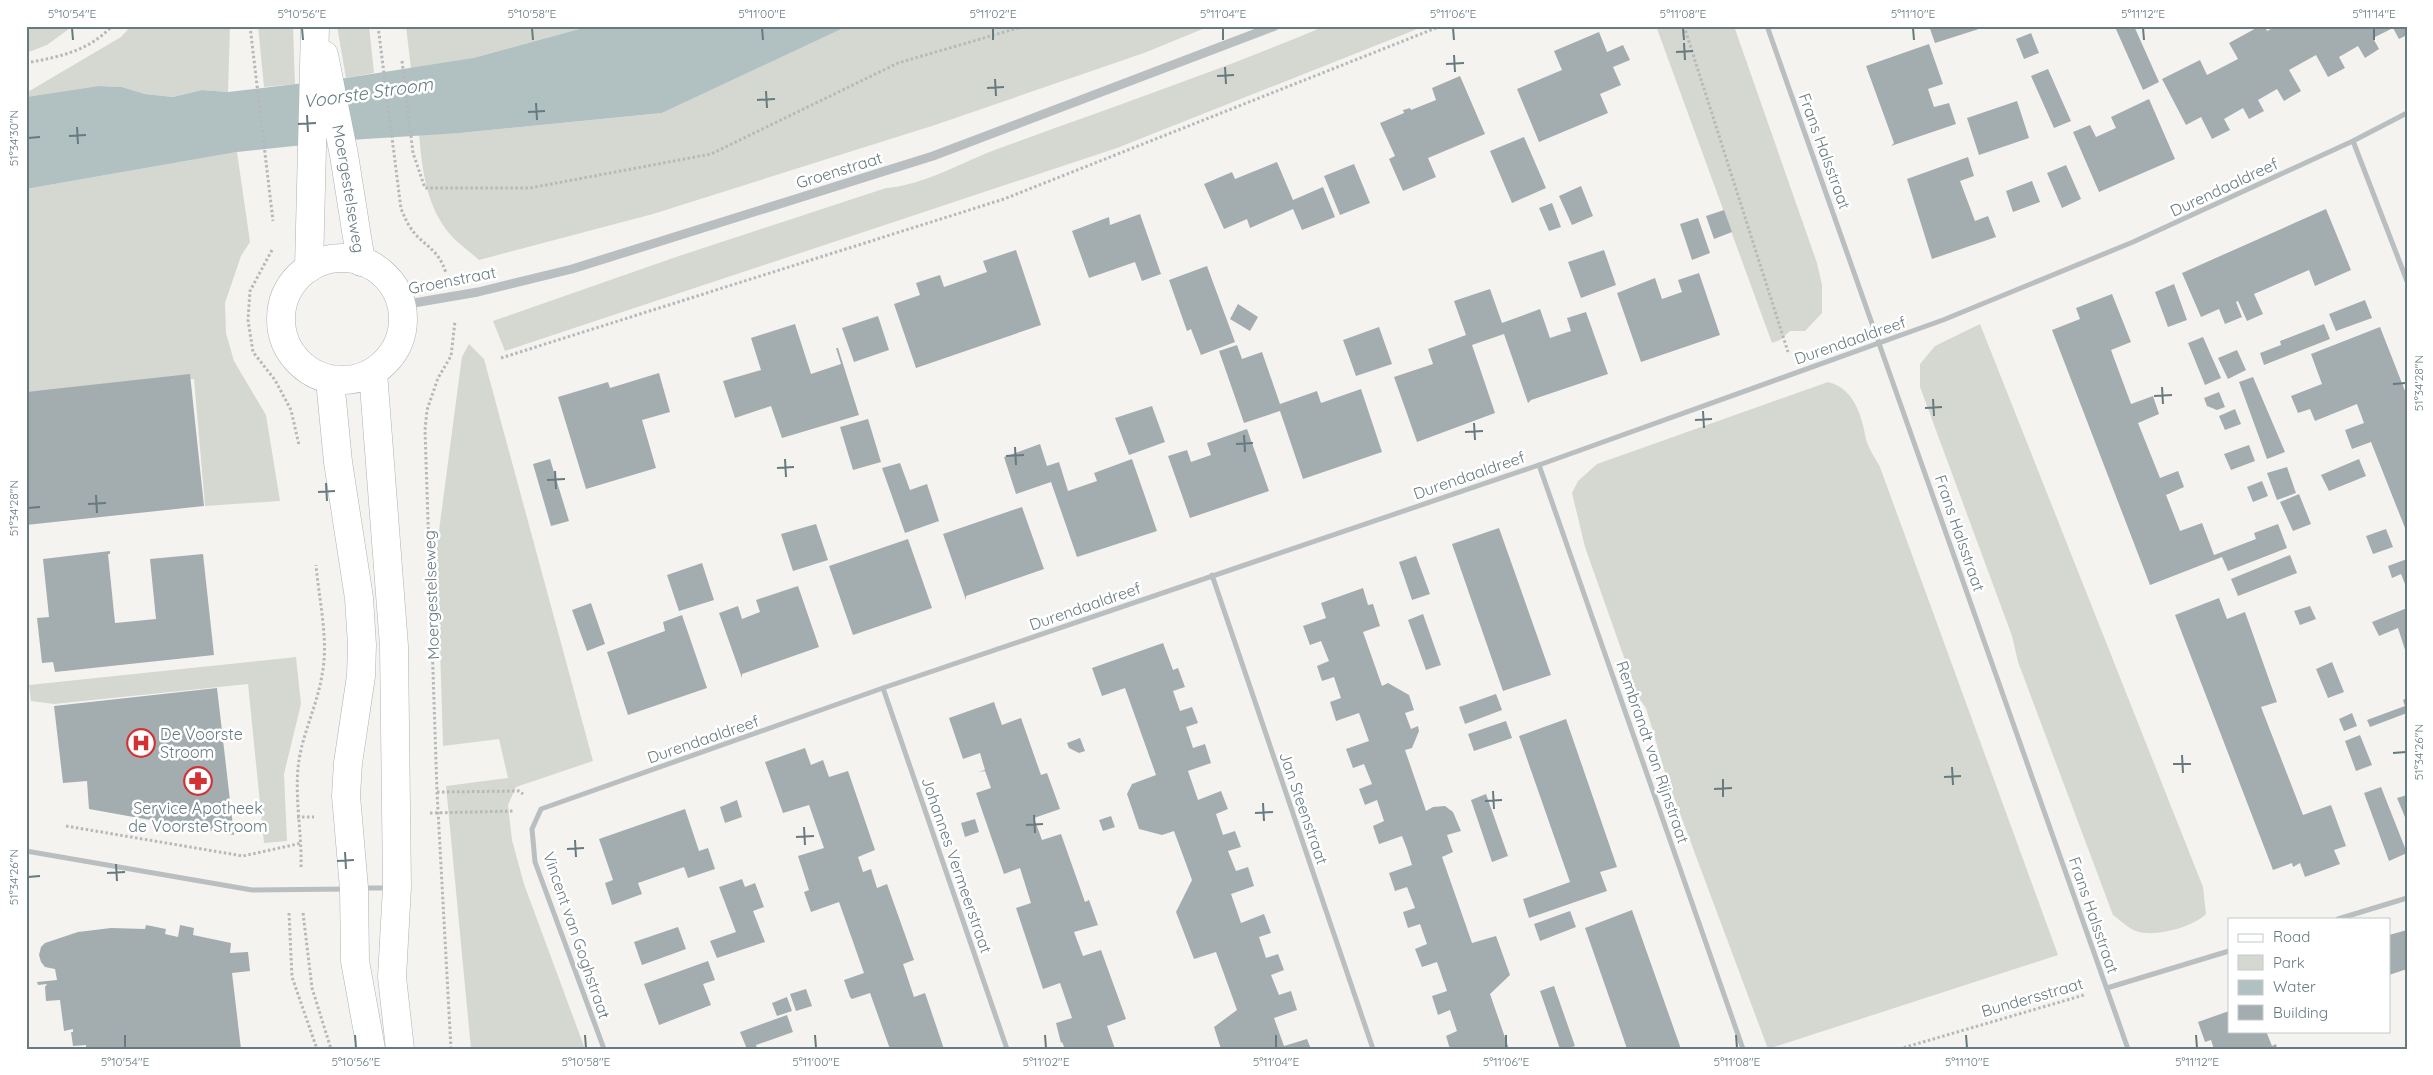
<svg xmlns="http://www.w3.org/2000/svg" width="2433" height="1075" font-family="Quicksand,sans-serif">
	<rect width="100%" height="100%" fill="#f4f3f0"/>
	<g fill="#d5d8d0">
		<path d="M26 26H73L47 45 26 53Z"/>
		<path d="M131 26H230L228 92 202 90 173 97 145 94 122 87 98 86 26 97V93L121 37Z"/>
		<path d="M258 26H293L295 84 264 87Z"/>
		<path d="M337 26H369L374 73 346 78Z"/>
		<path d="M406 26H590L473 58 411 69Z"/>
		<path d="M848 26H1210L1144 53 935 125 653 214 479 260C468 250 453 240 445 228 425 199 422 167 419 134L460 133 662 113Z"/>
		<path d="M1325 26H1425L1117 148 505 351 493 321 676 257 886 188C925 185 964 161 1000 148 1109 108 1219 71 1325 26Z"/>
		<path d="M1656 26H1734L1817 263 1822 285V313L1805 331H1790L1780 340 1772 343Z"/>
		<path d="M237 152 250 242 241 256 225 303 226 333 234 361 266 415 280 501 205 506 194 379 26 392V189Z"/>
		<path d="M1980 324 2203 887 2206 914C2193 927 2154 938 2136 931 2128 928 2120 920 2113 915L2018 662 2012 636 1920 387V364L1935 346Z"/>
		<path d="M469 344 484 359 593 761 516 787 508 805 512 840 524 884 585 1049H471L446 786 508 778 499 739 443 746 437 546 460 371 462 357Z"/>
		<path d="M1828 382C1854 388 1862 416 1866 439 1868 448 1876 459 1880 467L2058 955 1768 1049 1666 776 1646 708 1638 697 1585 547 1572 493 1578 481 1597 464Z"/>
		<path d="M296 657 301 704 284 774 287 841 264 843 248 684 54 704 31 701 29 685Z"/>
	</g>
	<path fill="#b1c1c2" d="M590 26H848L662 113 460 133 350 140 237 152 26 189V97L98 86 122 87 145 94 173 97 202 90 228 92 346 78 473 58Z"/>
	<g fill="#a3adaf">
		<path d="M1929 26H1985V27L1935 43Z"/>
		<path d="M2118 26H2134L2159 82 2143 90 2115 27Z"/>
		<path d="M2260 26H2265L2267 31 2277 26H2407V35L2399 39 2393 28 2373 38 2379 49 2365 58 2358 46 2339 57 2345 68 2328 77 2316 55 2289 70 2301 91 2284 101 2277 89 2258 100 2264 111 2249 119 2243 108 2224 119 2230 130 2212 139 2201 117 2186 125 2162 79 2200 60 2207 75 2238 59 2229 43Z"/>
		<path d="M1599 32 1607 52 1623 45 1630 60 1613 67 1621 85 1600 94 1608 113 1539 142 1517 89 1562 70 1554 51Z"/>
		<path d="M2031 33 2039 53 2024 59 2016 39Z"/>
		<path d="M1929 44 1943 84 1928 89 1934 107 1949 103 1956 124 1891 146 1894 143 1866 66Z"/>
		<path d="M2048 69 2071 121 2054 128 2031 76Z"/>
		<path d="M1460 76 1485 134 1428 158 1436 177 1403 191 1389 159 1395 156 1380 123 1404 113 1403 110 1410 108 1411 110 1436 100 1432 88Z"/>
		<path d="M2149 99 2175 159 2099 192 2073 132 2090 125 2096 137 2116 128 2111 117Z"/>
		<path d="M2017 101 2029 138 1979 155 1967 118Z"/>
		<path d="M1524 137 1546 188 1512 203 1490 151Z"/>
		<path d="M1968 157 1974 176 1960 181 1975 221 1988 216 1996 237 1932 259 1907 179Z"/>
		<path d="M1277 162 1293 200 1323 187 1335 217 1302 230 1293 209 1250 228 1247 219 1224 229 1204 184 1232 172 1235 179Z"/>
		<path d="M1354 164 1370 203 1340 215 1324 176Z"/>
		<path d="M2066 165 2081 199 2062 208 2047 173Z"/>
		<path d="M2032 181 2040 202 2013 212 2006 191Z"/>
		<path d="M1581 186 1593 216 1572 225 1559 196Z"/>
		<path d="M1552 203 1561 227 1549 231 1539 208Z"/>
		<path d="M2326 209 2351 270 2315 286 2309 270 2254 294 2263 314 2247 321 2238 301 2236 302 2242 317 2225 324 2219 309 2201 317 2182 273Z"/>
		<path d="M1724 210 1732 232 1714 239 1706 216Z"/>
		<path d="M1140 214 1161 274 1142 281 1135 262 1089 278 1072 231 1109 217 1110 225Z"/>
		<path d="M1698 218 1710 253 1692 260 1680 224Z"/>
		<path d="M1016 250 1041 325 916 368 894 304 920 295 916 283 940 275 944 287 987 272 983 261Z"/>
		<path d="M1604 250 1616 285 1581 298 1568 262Z"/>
		<path d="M1207 266 1235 342 1201 355 1191 329 1187 331 1169 280Z"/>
		<path d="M1699 273 1720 335 1641 362 1617 293 1655 278 1662 299 1682 292 1678 280Z"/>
		<path d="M2174 284 2187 320 2168 327 2155 292Z"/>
		<path d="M1490 289 1502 323 1540 309 1550 338 1571 331 1567 318 1586 312 1608 374 1531 400 1528 403 1504 334 1472 345 1495 413 1417 442 1394 377 1433 364 1428 349 1466 335 1454 301Z"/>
		<path d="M2112 294 2131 342 2111 350 2131 404 2153 396 2159 414 2138 423 2160 478 2178 471 2184 487 2166 495 2180 531 2202 523 2214 555 2256 539 2254 533 2278 524 2287 548 2228 571 2222 557 2150 585 2052 330 2080 319 2076 308Z"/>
		<path d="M2365 300 2372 318 2336 331 2329 314Z"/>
		<path d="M1238 304 1258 317 1250 331 1230 319Z"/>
		<path d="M878 316 889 350 854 362 842 328Z"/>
		<path d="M795 324 811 374 841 364 836 348H838L859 415 782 438 771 406 735 418 723 381 761 370 751 338Z"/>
		<path d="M2324 324 2330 339 2264 365 2260 353 2281 345 2280 341Z"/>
		<path d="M1379 327 1392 364 1356 376 1343 340Z"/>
		<path d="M2380 327 2407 396V533L2371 442 2352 449 2345 430 2364 423 2357 404 2315 421 2310 409 2298 413 2291 396 2322 384 2311 354Z"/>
		<path d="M2203 337 2221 378 2205 385 2188 343Z"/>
		<path d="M1237 345 1242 359 1262 352 1280 404 1317 391 1321 403 1361 389 1382 452 1303 479 1280 411 1244 423 1219 351Z"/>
		<path d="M2237 350 2246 370 2228 379 2218 358Z"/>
		<path d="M659 373 670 412 642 420 656 468 586 489 558 397 608 382 610 388Z"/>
		<path d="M190 374 204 506 26 525V392Z"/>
		<path d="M2253 377 2285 452 2267 459 2239 382Z"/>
		<path d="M2219 392 2225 407 2217 410 2207 406 2204 398Z"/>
		<path d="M1152 406 1165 442 1129 455 1115 418Z"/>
		<path d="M2235 409 2241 424 2225 430 2219 416Z"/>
		<path d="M868 419 881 462 853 470 840 427Z"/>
		<path d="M1247 429 1269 491 1190 518 1168 456 1187 450 1191 462 1211 455 1207 443Z"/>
		<path d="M1040 444 1047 466 1059 462 1068 491 1097 481 1094 473 1132 459 1157 531 1077 557 1051 482 1016 494 1004 457Z"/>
		<path d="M2249 445 2255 461 2231 470 2224 454Z"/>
		<path d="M550 459 569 521 551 526 533 464Z"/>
		<path d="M2359 459 2366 476 2329 491 2321 475Z"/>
		<path d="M900 463 910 490 927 484 939 521 905 533 882 468Z"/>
		<path d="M2287 467 2296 493 2277 500 2267 473Z"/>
		<path d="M2262 481 2268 496 2253 502 2247 487Z"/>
		<path d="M2299 494 2311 524 2293 531 2280 502Z"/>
		<path d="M1022 507 1044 569 966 596V600L943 534Z"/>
		<path d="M816 524 828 560 793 571 781 534Z"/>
		<path d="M1499 528 1551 675 1503 691 1452 544Z"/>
		<path d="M2386 529 2393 547 2373 554 2366 536Z"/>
		<path d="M908 539 932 608 853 635 829 566Z"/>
		<path d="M110 551V554H108L115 623 156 619 150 559 203 554 214 655 55 672 53 662 42 663 37 618 49 617 43 559Z"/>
		<path d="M2290 555 2297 573 2238 596 2231 579Z"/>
		<path d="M1416 556 1430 594 1412 600 1399 562Z"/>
		<path d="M2407 559V589L2401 574 2392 578 2388 566Z"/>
		<path d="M702 563 714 600 679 611 667 575Z"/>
		<path d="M798 586 819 647 742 674V678L719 613 738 606 742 619 760 612 756 600Z"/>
		<path d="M1363 588 1368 605 1373 604 1380 626 1363 632 1382 686 1388 683 1409 695 1414 710 1405 713 1411 729 1418 726 1419 731 1412 748 1405 750 1426 811 1433 807 1445 806 1453 812 1461 831 1447 835 1453 852 1442 857 1472 943 1496 936 1510 975 1490 994 1509 1049H1450L1446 1036 1457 1031 1450 1010 1438 1015 1432 996 1447 991 1437 962 1422 967 1415 949 1427 944 1420 924 1408 928 1403 912 1415 908 1407 887 1395 891 1389 873 1412 865 1407 849 1402 836 1379 844 1373 826 1384 821 1377 800 1365 805 1359 789 1372 784 1364 764 1353 768 1346 749 1369 741 1359 713 1336 721 1330 702 1341 698 1334 677 1322 681 1317 666 1329 661 1321 641 1310 645 1303 626 1326 618 1321 603Z"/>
		<path d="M2219 598 2227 619 2245 612 2277 702 2261 707 2303 815 2331 805 2346 846 2334 850 2340 864 2305 877 2300 863 2293 867 2292 863 2273 870 2175 615Z"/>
		<path d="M591 603 605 644 587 651 572 610Z"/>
		<path d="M2310 606 2316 619 2300 625 2294 611Z"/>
		<path d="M2407 608V653H2406L2398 628 2379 636 2372 622Z"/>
		<path d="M1423 614 1441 665 1426 670 1408 620Z"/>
		<path d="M682 615 707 688 628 715 607 652 665 631 663 622Z"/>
		<path d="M1163 643 1173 670 1178 668 1185 687 1173 691 1180 711 1192 707 1198 723 1186 727 1193 748 1205 744 1211 763 1188 771 1198 800 1221 791 1228 809 1216 814 1223 835 1235 831 1241 847 1228 851 1236 871 1248 867 1254 886 1231 894 1241 923 1264 914 1271 933 1259 937 1266 958 1278 954 1284 970 1271 975 1279 995 1291 991 1297 1010 1274 1018 1284 1046 1307 1039 1311 1049H1221L1214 1027 1237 1010 1216 952 1194 959 1176 912 1192 880 1174 831 1162 835 1139 829 1127 794 1132 784 1156 775 1125 688 1102 696 1092 668Z"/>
		<path d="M2332 662 2344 692 2328 698 2316 669Z"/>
		<path d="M217 688 234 835 89 809 87 781 63 783 54 706Z"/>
		<path d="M1496 694 1502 710 1465 724 1459 707Z"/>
		<path d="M2407 698V713L2370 727 2367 720 2405 706 2403 700Z"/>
		<path d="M994 702 1002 725 1021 718 1041 775 1047 773 1060 809 1034 818 1042 840 1061 834 1085 902 1089 900 1098 925 1074 932 1083 956 1101 950 1126 1019 1107 1026 1115 1049H1065L1062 1042 1061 1043 1056 1023 1072 1018 1060 983 1043 989 1016 908 1031 903 1020 868 1004 874 976 793 991 788 985 771 978 772 985 770 980 753 963 759 949 718Z"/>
		<path d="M2352 713 2357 726 2344 731 2339 719Z"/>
		<path d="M1566 719 1617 867 1600 872 1607 891 1529 918 1523 899 1570 882 1519 736Z"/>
		<path d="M1506 721 1512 738 1474 751 1468 734Z"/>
		<path d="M2360 735 2372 765 2356 771 2345 741Z"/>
		<path d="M1080 738 1085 751 1079 753 1069 748 1067 743Z"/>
		<path d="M805 748 811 765 823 760 829 777 848 771 875 850 858 857 863 872 871 869 877 888 887 884 914 960 903 964 914 997 925 993 944 1049H890L870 993 852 999 850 997 844 980 864 973 839 902 811 912 804 892 809 890 798 856 824 848 809 805 783 813 765 762Z"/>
		<path d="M2381 787 2407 853 2389 861 2364 793Z"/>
		<path d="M1486 794 1508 856 1492 862 1471 800Z"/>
		<path d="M2407 795V822L2397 798Z"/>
		<path d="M737 800 742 817 725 823 720 807Z"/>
		<path d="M685 809 699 851 708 848 715 869 688 878 684 867 638 883 642 894 612 905 605 883 613 880 599 839Z"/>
		<path d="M1111 816 1115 827 1103 831 1099 820Z"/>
		<path d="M975 819 979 832 965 837 961 823Z"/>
		<path d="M742 879 745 887 755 883 764 907 753 911 765 942 717 958 710 941 736 932 719 887Z"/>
		<path d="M1632 910 1645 947 1681 1049H1627L1623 1037 1585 928Z"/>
		<path d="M1570 911 1576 927 1540 941 1534 924Z"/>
		<path d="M146 925 166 929 165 934 178 937 180 925 194 928 193 935 231 943 230 953 248 952 250 971 232 973 241 1049H86V1045L73 1046 71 1032H73V1029L64 1031 60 1000 46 1001 45 987 47 984 38 985 37 982 57 980 55 969 45 967 41 962 39 955 41 947 45 943 78 932 111 928 145 929Z"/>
		<path d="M678 927 686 949 642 965 634 942Z"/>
		<path d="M2407 930V969L2389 975V935Z"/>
		<path d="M708 961 715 980 703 984 711 1005 659 1025 644 984Z"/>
		<path d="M1554 986 1575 1046 1566 1049H1560L1540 991Z"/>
		<path d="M806 989 812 1006 796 1011 790 994Z"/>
		<path d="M787 997 792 1011 777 1016 772 1003Z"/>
		<path d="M2229 1011V1031H2266L2272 1046 2276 1044 2277 1049H2214L2211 1040 2205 1042 2198 1022Z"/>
		<path d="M787 1015 793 1032 756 1045 757 1049H747L740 1032Z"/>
	</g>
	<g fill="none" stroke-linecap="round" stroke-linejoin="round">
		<defs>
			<g id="secondary">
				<path id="s1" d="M324 55 344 155 361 262"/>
				<circle cx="342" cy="319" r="61"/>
				<path d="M309 268 315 26"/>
				<path d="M373 372 394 646 397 887 392 977 400 1049"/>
				<path d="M330 380 338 462 359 598 362 645 361 676 348 763 346 796 354 888 355 961 371 1049"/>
			</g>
		</defs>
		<use href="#secondary" stroke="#abb3b5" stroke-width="29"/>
		<g stroke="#b5b9ba" stroke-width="3" stroke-dasharray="2.5 2.5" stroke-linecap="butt">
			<path d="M250 26 273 221"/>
			<path d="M378 26 401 209C404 215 406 221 410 227 422 246 438 247 446 273"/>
			<path d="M1684 26 1788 352"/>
			<path d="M402 61 413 153 425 188H530L711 154 898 63 1025 26"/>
			<path d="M26 63C59 57 89 51 112 26"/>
			<path d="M272 250 250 291 248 320 253 352 275 380 291 410 299 445"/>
			<path d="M501 358 1004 199 1441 26"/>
			<path d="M437 792 519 791 523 794"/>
			<path d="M430 813 514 811"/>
			<path d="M297 817H314"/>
			<path d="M66 826 243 856 302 843"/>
			<path d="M301 867C302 834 295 801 298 768 301 736 317 707 322 675 329 641 319 600 316 565"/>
			<path d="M289 913 292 977 317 1049"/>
			<path d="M303 913 312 988 331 1049"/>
			<path d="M451 1049 437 792 425 430 427 410 438 378 451 356 455 321"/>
			<path d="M1899 1049 2084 995"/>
		</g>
		<g stroke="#b9bfc0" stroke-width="5">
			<path d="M1767 26 2128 1049"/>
			<path d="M2353 141 2407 281"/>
			<path d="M1539 465 1743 1049"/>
			<path d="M1212 575 1373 1049"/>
			<path d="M883 688 1007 1049"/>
			<path d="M26 851 252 890 347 889"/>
			<path d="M363 888H389"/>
			<path d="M2338 919 2407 898"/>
			<path d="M2107 988 2229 951"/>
			<path d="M604 1049 535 862 532 829 541 809 883 688 1539 465 1943 320 2133 242 2353 141 2407 113"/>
		</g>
		<path stroke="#b9bfc0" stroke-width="9" d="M402 305 478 292 572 269 933 156 1275 26"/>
		<use href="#secondary" stroke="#fff" stroke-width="28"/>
	</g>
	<path fill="none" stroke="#667a7f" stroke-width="2" d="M72 28 73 40M302 28 303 40M532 28 533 40M762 28 763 40M993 28V40M1223 28V40M1453 28 1454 40M1683 28 1684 40M1913 28 1914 40M2143 28 2144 40M2374 28V40M1684 43 1685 60M1676 52 1693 51M1454 55 1455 72M1446 64 1464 63M1225 67 1226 84M1217 76 1234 75M995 79 996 96M987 88 1004 87M766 91 767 108M757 100 775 99M536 103 537 120M528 112 545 111M307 115 308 132M298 124 316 123M77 127 78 144M69 136 86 135M28 138 40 137M2393 384 2406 383M2162 387 2163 404M2154 396 2172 395M1933 399 1934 416M1925 408 1942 407M1703 411 1704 428M1695 420 1712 419M1474 423 1475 440M1465 432 1483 431M1244 435 1245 452M1236 444 1253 443M1015 447 1016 465M1006 456 1024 455M785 459 786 477M777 468 794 467M555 471 556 489M547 480 565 479M326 483 327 501M318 492 335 491M96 495 97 513M88 504 106 503M28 508 40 507M2393 753 2406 752M2182 755 2183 773M2173 764H2191M1952 767 1953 785M1944 777 1961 776M1723 779V797M1714 789 1732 788M1493 791 1494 809M1485 801 1502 800M1263 803 1264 821M1255 813 1273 812M1034 815 1035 833M1026 825 1043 824M804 827 805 845M796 837 814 836M575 840 576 857M567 849 584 848M345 852 346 869M337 861 354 860M116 864 117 881M107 873 125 872M28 877 40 876M125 1035V1048M355 1035 356 1048M585 1035 586 1048M815 1035 816 1048M1045 1035 1046 1048M1276 1035V1048M1506 1035V1048M1736 1035 1737 1048M1966 1035 1967 1048M2196 1035 2197 1048"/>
	<defs>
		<symbol id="hospital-ring" viewBox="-11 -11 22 22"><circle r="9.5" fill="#fff" stroke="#d33234" stroke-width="1.5"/><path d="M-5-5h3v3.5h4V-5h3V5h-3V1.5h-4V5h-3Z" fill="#d33234"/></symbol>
		<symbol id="pharmacy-ring" viewBox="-11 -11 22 22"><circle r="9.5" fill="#fff" stroke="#d33234" stroke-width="1.5"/><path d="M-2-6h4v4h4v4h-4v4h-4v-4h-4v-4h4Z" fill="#d33234"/></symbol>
	</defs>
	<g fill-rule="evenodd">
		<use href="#hospital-ring" x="125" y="727" width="32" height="32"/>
		<use href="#pharmacy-ring" x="182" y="765" width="32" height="32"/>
	</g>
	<g text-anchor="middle" stroke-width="5" stroke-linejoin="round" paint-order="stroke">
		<g font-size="16" fill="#667a7f" stroke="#fff">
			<text transform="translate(1825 151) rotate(70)" y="6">Frans Halsstraat</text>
			<text transform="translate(839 170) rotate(-17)" y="6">Groenstraat</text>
			<text transform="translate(2224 187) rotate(-25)" y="6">Durendaaldreef</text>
			<text dy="6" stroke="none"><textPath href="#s1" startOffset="136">Moergestelseweg</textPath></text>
			<text transform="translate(452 280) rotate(-11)" y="6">Groenstraat</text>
			<text transform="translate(1850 340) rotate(-19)" y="6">Durendaaldreef</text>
			<text transform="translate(1469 475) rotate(-19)" y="6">Durendaaldreef</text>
			<text transform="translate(1960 533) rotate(71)" y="6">Frans Halsstraat</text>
			<text transform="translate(431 595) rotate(-92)" y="6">Moergestelseweg</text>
			<text transform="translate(1085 606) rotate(-19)" y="6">Durendaaldreef</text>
			<text transform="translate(703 739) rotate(-19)" y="6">Durendaaldreef</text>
			<text transform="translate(1653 752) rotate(71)" y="6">Rembrandt van Rijnstraat</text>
			<text transform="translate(1304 808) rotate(71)" y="6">Jan Steenstraat</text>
			<text transform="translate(957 865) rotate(71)" y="6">Johannes Vermeerstraat</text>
			<text transform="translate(2094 915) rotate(71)" y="6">Frans Halsstraat</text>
			<text transform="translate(577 935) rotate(71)" y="6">Vincent van Goghstraat</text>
			<text transform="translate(2032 997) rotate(-16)" y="6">Bundersstraat</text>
		</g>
		<g font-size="16" fill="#667a7f" stroke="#fff" text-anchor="start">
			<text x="160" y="740">De Voorste<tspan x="160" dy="18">Stroom</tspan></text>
			<text x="198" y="814" text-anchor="middle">Service Apotheek<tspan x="198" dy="18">de Voorste Stroom</tspan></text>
		</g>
		<g font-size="18" font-style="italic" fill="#617b7c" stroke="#fff">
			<text transform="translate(368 93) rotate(-8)" y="6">Voorste Stroom</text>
		</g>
	</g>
	<rect width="2433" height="1075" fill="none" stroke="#ffffff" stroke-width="55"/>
	<rect x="2228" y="918" width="162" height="115" fill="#ffffff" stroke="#c2cacc"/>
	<rect x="2238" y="934" width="25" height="8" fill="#ffffff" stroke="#c2cacc"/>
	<text x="2273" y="942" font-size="15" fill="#667a7f">Road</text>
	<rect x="2238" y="955" width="25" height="15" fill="#d5d8d0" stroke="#c2cacc"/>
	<text x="2273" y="968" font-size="15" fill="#667a7f">Park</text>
	<rect x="2238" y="980" width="25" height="15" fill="#b1c1c2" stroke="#c2cacc"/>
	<text x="2273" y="992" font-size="15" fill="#667a7f">Water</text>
	<rect x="2238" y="1005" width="25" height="15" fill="#a3adaf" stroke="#c2cacc"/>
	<text x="2273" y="1018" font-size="15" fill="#667a7f">Building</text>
	<rect x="28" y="28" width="2378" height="1020" fill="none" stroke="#667a7f" stroke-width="2"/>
	<g font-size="12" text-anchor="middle" fill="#667a7f">
		<text x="72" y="18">5°10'54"E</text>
		<text x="302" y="18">5°10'56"E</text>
		<text x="532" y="18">5°10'58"E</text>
		<text x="762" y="18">5°11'00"E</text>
		<text x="993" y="18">5°11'02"E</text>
		<text x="1223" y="18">5°11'04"E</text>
		<text x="1453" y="18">5°11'06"E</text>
		<text x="1683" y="18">5°11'08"E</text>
		<text x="1913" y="18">5°11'10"E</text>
		<text x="2143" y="18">5°11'12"E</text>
		<text x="2374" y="18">5°11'14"E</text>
		<text transform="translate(14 138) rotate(-90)" y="4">51°34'30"N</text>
		<text transform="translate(2419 383) rotate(-90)" y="4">51°34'28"N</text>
		<text transform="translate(14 508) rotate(-90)" y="4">51°34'28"N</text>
		<text transform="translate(2419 752) rotate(-90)" y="4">51°34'26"N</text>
		<text transform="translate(14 877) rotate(-90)" y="4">51°34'26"N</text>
		<text x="125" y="1066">5°10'54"E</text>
		<text x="356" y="1066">5°10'56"E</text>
		<text x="586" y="1066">5°10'58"E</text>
		<text x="816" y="1066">5°11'00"E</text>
		<text x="1046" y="1066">5°11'02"E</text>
		<text x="1276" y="1066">5°11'04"E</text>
		<text x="1506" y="1066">5°11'06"E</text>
		<text x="1737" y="1066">5°11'08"E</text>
		<text x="1967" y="1066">5°11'10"E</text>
		<text x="2197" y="1066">5°11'12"E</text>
	</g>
</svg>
